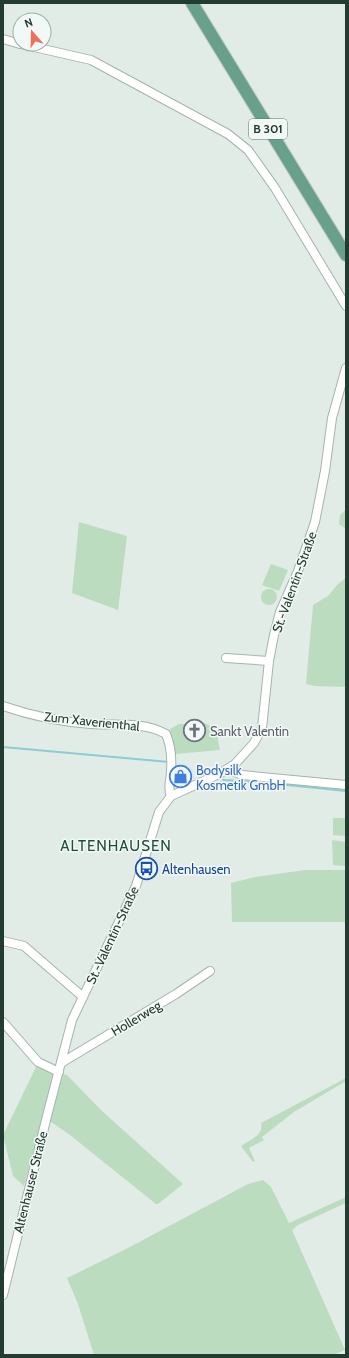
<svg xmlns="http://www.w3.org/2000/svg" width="349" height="1358" font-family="Cabin,sans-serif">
	<rect width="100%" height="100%" fill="#e2ece6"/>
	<g fill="#bcdcc0">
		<path d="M346 509V529L339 524 340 515Z"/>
		<path d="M79 522 127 536 118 610 72 593Z"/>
		<path d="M271 564 288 570 279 591 262 585Z"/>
		<path d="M346 578V687L315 686 306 684 313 605 328 596 338 584Z"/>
		<circle cx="269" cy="597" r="8"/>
		<path d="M204 723C219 728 217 736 220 750L175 754 170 729 179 724Z"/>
		<path d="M333 818H346V836L333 835Z"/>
		<path d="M332 840 346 842V866L333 865Z"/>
		<path d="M305 870H346V922H232L231 883 255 877Z"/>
		<path d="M37 1065 55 1075 24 1186 13 1176 3 1135Z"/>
		<path d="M62 1074 67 1075 102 1111 183 1184 158 1204H156L70 1135 51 1122 50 1120Z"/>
		<path d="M346 1078V1081L294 1112 262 1137 264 1140 249 1148 255 1161 253 1162 241 1146C250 1140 264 1135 261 1123Z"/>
		<path d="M263 1180 271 1187 289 1223 346 1197V1203L298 1225 292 1230 345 1350 333 1355H94L78 1304 67 1278 126 1249 248 1184Z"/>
	</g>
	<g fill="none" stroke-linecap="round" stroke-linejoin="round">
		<g stroke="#8ccdcf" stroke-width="2">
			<path d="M3 747 169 762"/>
			<path d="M223 780 258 782 346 791"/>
		</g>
		<defs>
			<g id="street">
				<path d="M3 39 20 44"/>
				<path d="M21 44 91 60 228 134 248 150 275 188 346 306"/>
				<path d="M226 658 269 661"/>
				<path d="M3 706C29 715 63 722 91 724 117 726 142 721 166 734 171 746 172 758 171 771 171 780 167 788 171 796"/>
				<path d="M228 769 242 775 346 785"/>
				<path d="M3 941 24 946 83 997"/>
				<path d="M3 1022 38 1062 59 1072"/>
				<path d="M61 1063 176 994 210 971"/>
				<path d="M3 1295 47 1116 72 1020 136 886 159 812 171 796 219 774 235 764 254 743 262 728 269 661 274 635 280 612 298 571 315 522 325 471 332 418 346 368"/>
			</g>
			<path id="primary" d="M192 3 346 255"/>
		</defs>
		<use href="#street" stroke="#a5b4ac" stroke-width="10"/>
		<use href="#primary" stroke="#c1c8c6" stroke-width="14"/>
		<use href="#street" stroke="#fff" stroke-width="8"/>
		<use href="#primary" stroke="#68a08b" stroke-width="12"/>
	</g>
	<defs>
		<symbol id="church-ring" viewBox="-11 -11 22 22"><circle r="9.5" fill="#f2f8f5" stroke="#6b7280" stroke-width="1.5"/><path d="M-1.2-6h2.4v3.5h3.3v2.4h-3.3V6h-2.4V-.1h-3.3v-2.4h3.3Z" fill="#6b7280"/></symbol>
		<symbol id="shop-ring" viewBox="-11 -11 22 22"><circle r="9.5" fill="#f2f8f5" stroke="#3f7fe0" stroke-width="1.5"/><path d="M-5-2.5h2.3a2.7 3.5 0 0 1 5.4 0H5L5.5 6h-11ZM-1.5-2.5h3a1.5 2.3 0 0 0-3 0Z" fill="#3f7fe0"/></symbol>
		<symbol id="bus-ring" viewBox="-11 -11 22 22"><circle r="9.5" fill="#f2f8f5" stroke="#1a4fb4" stroke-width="1.5"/><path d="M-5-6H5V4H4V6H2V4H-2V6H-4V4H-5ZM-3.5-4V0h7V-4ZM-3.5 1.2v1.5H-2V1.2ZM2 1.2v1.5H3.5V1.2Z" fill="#1a4fb4"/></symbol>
	</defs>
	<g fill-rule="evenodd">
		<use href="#church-ring" x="182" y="718" width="25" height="25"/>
		<use href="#shop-ring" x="168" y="764" width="25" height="25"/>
		<use href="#bus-ring" x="134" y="856" width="25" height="25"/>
	</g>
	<g text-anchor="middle" stroke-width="3" stroke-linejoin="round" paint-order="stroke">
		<rect fill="#f2f8f5" stroke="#61746c" stroke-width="1" x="249" y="119" width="38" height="20" rx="3"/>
		<g font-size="12" font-weight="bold" fill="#233c32">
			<text x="268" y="133">B 301</text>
		</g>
		<g font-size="13" fill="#233c32" stroke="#f2f8f5">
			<text transform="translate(294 582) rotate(-70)" y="5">St.-Valentin-Straße</text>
			<text transform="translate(92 721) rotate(6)" y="5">Zum Xaverienthal</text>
			<text transform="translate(112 935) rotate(-65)" y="5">St.-Valentin-Straße</text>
			<text transform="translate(136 1018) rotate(-31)" y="5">Hollerweg</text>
			<text transform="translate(30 1182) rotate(-76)" y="5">Altenhauser Straße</text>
		</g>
		<g font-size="13" fill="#5b616d" stroke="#f2f8f5" text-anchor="start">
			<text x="210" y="736">Sankt Valentin</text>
		</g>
		<g font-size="13" fill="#366cbe" stroke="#f2f8f5" text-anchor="start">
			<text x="196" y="775">Bodysilk<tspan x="196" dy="15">Kosmetik GmbH</tspan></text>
		</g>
		<g font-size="13" fill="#164399" stroke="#f2f8f5" text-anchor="start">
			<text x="162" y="874">Altenhausen</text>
		</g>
		<g font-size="15" letter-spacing="1" fill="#1f4e3d" stroke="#f2f8f5">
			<text x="116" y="851">ALTENHAUSEN</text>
		</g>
	</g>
	<rect width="349" height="1358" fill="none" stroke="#233c32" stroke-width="8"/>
	<g transform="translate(32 32) rotate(340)"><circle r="19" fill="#f2f8f5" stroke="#9fada7"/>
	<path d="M0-3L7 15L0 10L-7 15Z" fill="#ed705e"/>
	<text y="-6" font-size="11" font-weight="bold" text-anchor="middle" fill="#233c32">N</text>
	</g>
</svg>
